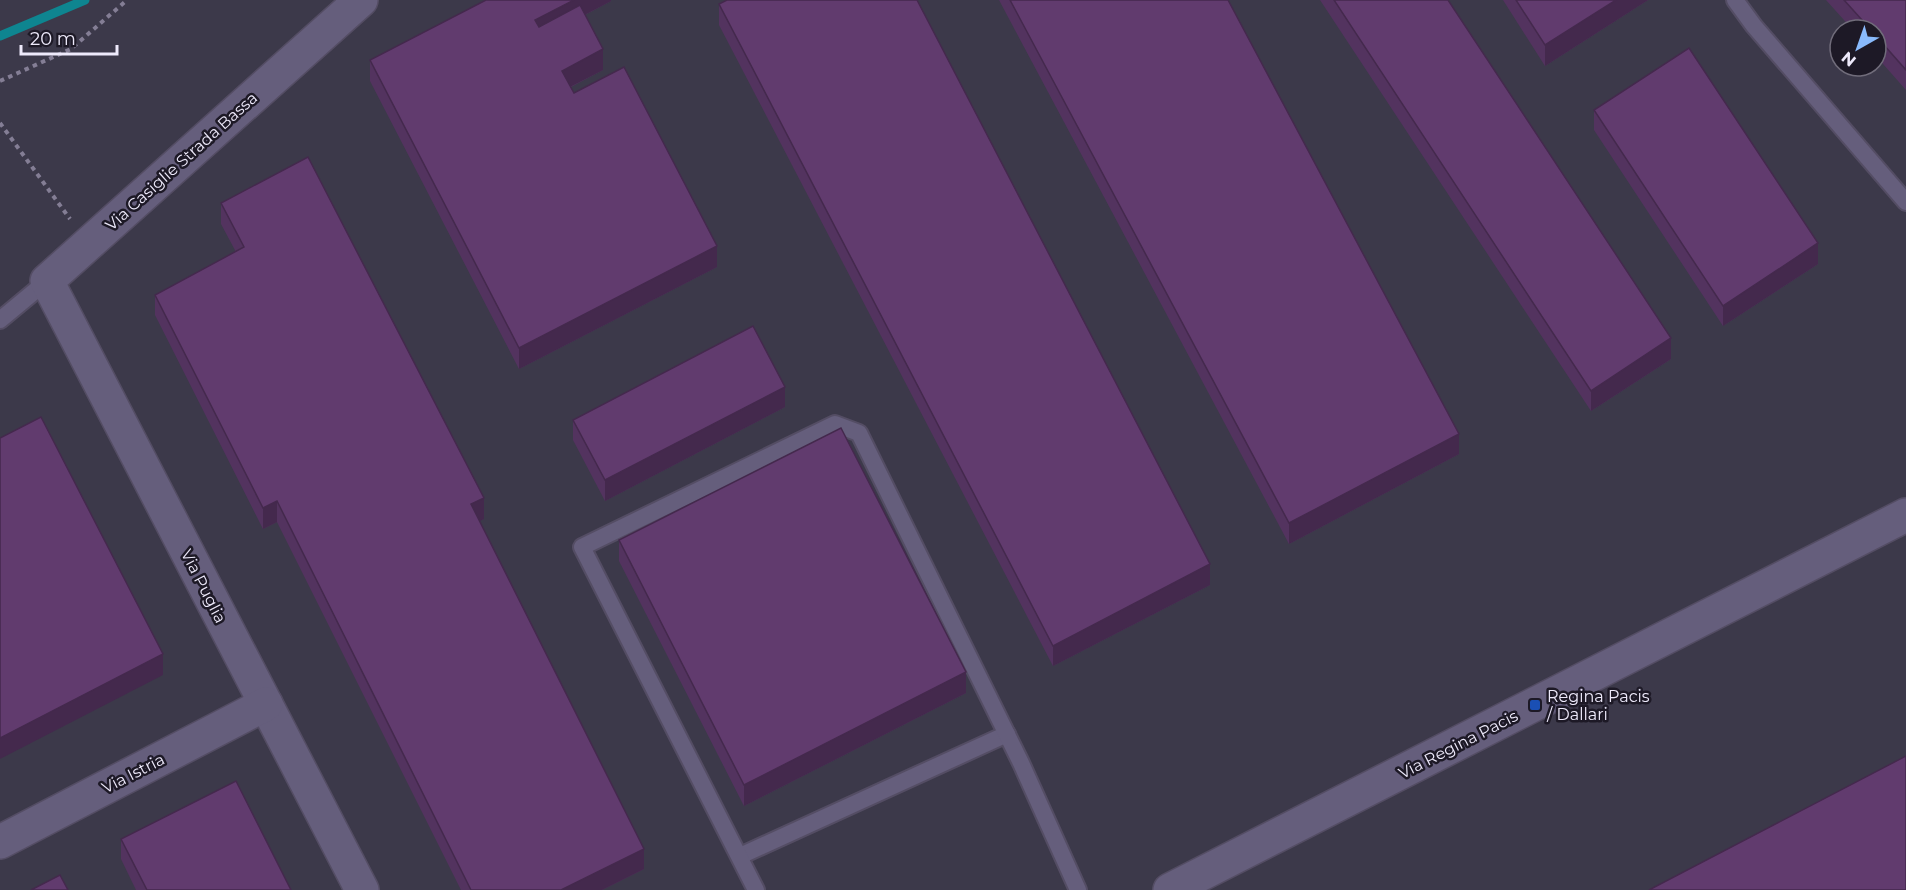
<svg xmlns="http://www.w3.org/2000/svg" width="1906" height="890" font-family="Montserrat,sans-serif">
	<rect width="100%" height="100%" fill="#362f4a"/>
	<path fill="#3c394a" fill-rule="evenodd" d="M0 0H1906V890H0ZM1840 30H1876V66H1840Z"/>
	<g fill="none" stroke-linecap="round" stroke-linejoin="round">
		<path stroke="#0e8590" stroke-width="9" d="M0 36 85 0"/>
		<defs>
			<g id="lane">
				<path d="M1735 0 1754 26 1906 202"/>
				<path d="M0 320 47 281"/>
				<path d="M740 856 1007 734"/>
				<path d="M756 890 582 547 835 424 859 433 1021 763 1078 890"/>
			</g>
			<g id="street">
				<path d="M361 0 47 281 362 890"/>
				<path d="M0 842 266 704"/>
			</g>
			<path id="secondary" d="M1170 890 1906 515"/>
		</defs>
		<use href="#lane" stroke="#544d64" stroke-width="20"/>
		<use href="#street" stroke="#544d64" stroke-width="36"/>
		<use href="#secondary" stroke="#544d64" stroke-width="36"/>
		<g stroke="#847e95" stroke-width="4" stroke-dasharray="4.5 4.5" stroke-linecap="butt">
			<path d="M0 81 71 49 127 0"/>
			<path d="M0 123 70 219"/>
		</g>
		<use href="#lane" stroke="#655e7c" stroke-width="16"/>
		<use href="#street" stroke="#655e7c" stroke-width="33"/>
		<use href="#secondary" stroke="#655e7c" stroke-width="33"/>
	</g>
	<g fill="#53335f">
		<path d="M611 0V1L585 15 603 70 571 87 574 93 717 267 519 369 370 81V60Z"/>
		<path d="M999 0H1228L1459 454 1289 544Z"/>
		<path d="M1320 0H1448L1671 359 1591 411Z"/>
		<path d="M1503 0H1648L1545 66Z"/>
		<path d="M1826 0H1906V90L1876 56V30H1853Z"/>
		<path d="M719 4 1210 585 1053 666 719 25Z"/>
		<path d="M1594 110 1818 264 1723 326 1594 130Z"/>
		<path d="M221 203 484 519 479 521 644 869 602 890H461L277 522 263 529 155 315V295L236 252 221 224Z"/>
		<path d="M785 407 605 501 573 440V420Z"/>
		<path d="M619 540 966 693 744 806 619 561Z"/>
		<path d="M121 839 291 890H136L121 859Z"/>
	</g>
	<g fill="#44294d">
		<path d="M574 0H611V1L535 41V20Z"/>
		<path d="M1616 0H1648L1545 66V45Z"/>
		<path d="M603 49V70L562 91V71Z"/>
		<path d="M1818 243V264L1723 326V306Z"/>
		<path d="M717 246V267L519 369V348Z"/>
		<path d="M1671 338V359L1591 411V391Z"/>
		<path d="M785 387V407L605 501V480Z"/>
		<path d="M1459 434V454L1289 544V523Z"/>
		<path d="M484 498V519L471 525V504Z"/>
		<path d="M277 501V522L263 529V508Z"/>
		<path d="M1210 564V585L1053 666V646Z"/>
		<path d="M163 654V675L0 759V738Z"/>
		<path d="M966 672V693L744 806V785Z"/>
		<path d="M644 849V869L602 890H561Z"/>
	</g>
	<g fill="#613b6e" stroke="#44294d" stroke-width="1.5">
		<path d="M486 0H574L535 20 539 27 580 5 603 49 562 71 574 93 624 67 717 246 519 348 370 60Z"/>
		<path d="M727 0H917L1210 564 1053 646 719 4Z"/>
		<path d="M1010 0H1228L1459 434 1289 523Z"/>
		<path d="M1334 0H1448L1671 338 1591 391Z"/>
		<path d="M1516 0H1616L1545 45Z"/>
		<path d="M1844 0H1906V70L1876 36V30H1871Z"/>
		<path d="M1689 48 1818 243 1723 306 1594 110Z"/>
		<path d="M308 157 484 498 471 504 644 849 561 890H471L277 501 263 508 155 295 244 247 221 203Z"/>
		<path d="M753 326 785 387 605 480 573 420Z"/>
		<path d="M41 417 163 654 0 738V438Z"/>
		<path d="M841 428 966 672 744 785 619 540Z"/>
		<path d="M1906 756V890H1649Z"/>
		<path d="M236 781 291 890H147L121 839Z"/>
		<path d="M60 875 68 890H31Z"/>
	</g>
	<rect fill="#1a4fb4" stroke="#1d1926" stroke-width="2" x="1529" y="699" width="12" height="12" rx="3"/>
	<g text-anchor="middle" stroke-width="5" stroke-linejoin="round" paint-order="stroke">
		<g font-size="16" fill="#eeeafb" stroke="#1d1926">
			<text transform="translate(181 161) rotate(-42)" y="6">Via Casiglie Strada Bassa</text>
			<text transform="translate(204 586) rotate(63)" y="6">Via Puglia</text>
			<text transform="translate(1458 744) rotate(-27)" y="6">Via Regina Pacis</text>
			<text transform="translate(133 773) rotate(-27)" y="6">Via Istria</text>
		</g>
		<g font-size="16" fill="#eeeafb" stroke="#1d1926" text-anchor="start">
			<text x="1547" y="702">Regina Pacis<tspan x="1547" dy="18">/ Dallari</tspan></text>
		</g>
	</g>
	<g transform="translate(1858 48) rotate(220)"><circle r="28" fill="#1d1926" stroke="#716d7b" stroke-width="1.5"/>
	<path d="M0-4.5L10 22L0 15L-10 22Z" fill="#89bafc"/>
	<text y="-9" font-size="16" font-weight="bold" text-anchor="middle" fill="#eeeafb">N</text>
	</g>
	<path d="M21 45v9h96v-9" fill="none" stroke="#eeeafb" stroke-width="3"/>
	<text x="30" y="45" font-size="18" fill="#eeeafb" stroke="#1d1926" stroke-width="4.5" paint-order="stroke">20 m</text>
</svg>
